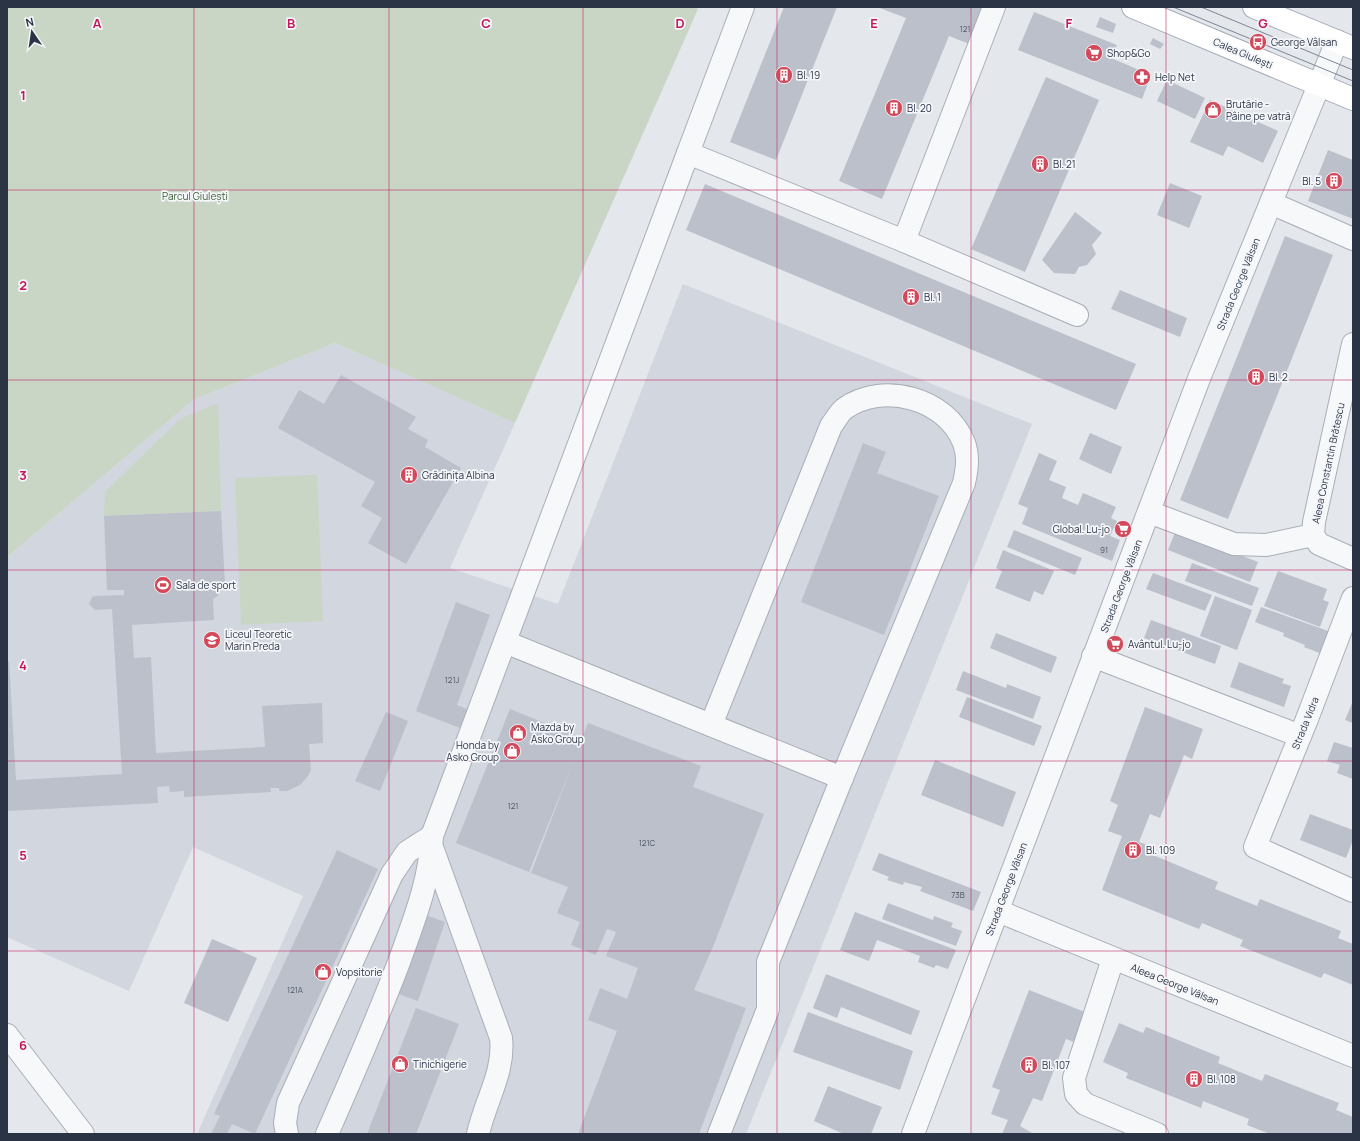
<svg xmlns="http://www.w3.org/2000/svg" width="1360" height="1141" font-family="Manrope,sans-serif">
	<rect width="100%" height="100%" fill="#e4e7ec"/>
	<path fill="#d2d6de" d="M683 284 1032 424 746 1134H197L303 896 193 847 129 991 7 937V557L193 400 335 343 515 423 450 568 558 604Z"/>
	<g fill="#c9d6c5">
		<path d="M7 7H693L698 9 515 423 335 343 193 400 7 557Z"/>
		<path d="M218 403 221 511 104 516 105 492 180 419Z"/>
		<path d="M317 475 323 621 241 625 235 478Z"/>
	</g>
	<g fill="#bbc0ca">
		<path d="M784 7H837L776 160 730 142Z"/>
		<path d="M877 7H988L972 45 949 36 882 199 839 181 906 18Z"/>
		<path d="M1034 12 1117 45 1111 58 1151 75 1142 99 1018 50Z"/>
		<path d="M1100 17 1116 24 1113 33 1096 27Z"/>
		<path d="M1153 38 1164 44 1160 49 1150 44Z"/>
		<path d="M1046 77 1099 100 1025 272 971 249Z"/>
		<path d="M1167 80 1205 98 1195 119 1157 101Z"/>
		<path d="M1210 100 1278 131 1263 163 1228 146 1223 156 1190 142Z"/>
		<path d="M1328 150 1353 160V219L1308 201Z"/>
		<path d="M1170 183 1202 196 1189 228 1157 215Z"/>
		<path d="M705 184 1136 364 1116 410 686 230Z"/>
		<path d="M1075 212 1102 233 1092 245 1096 254 1087 265 1079 267 1075 274 1054 273 1042 260Z"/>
		<path d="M1285 236 1333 255 1228 519 1180 500Z"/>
		<path d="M1120 290 1187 318 1180 337 1111 309Z"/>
		<path d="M341 375 416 417 408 429 428 440 425 447 461 468 406 564 368 543 382 518 361 506 375 482 278 428 299 390 324 404Z"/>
		<path d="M1090 433 1122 447 1111 474 1079 459Z"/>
		<path d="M863 443 886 452 877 473 939 496 884 635 801 602Z"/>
		<path d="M1039 453 1057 461 1049 480 1066 487 1062 498 1078 505 1083 493 1116 507 1111 518 1117 521 1110 536 1120 540 1112 561 1022 524 1028 508 1018 504Z"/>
		<path d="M221 511 225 584 212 585V590H216L219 595 213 599 214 620 132 625 134 658 151 657 156 753 265 747 262 706 322 703 323 743 309 744 311 770 308 776 300 785 287 791H279V788H270L271 792 184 797V791L170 792 169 786 157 787 158 803 7 811V662L9 661 16 780 122 774 112 609 95 610 89 604 92 597 95 596 124 595V590H107L104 516Z"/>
		<path d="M1014 530 1082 558 1075 575 1007 547Z"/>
		<path d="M1176 530 1258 562 1250 582 1168 550Z"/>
		<path d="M1003 550 1054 571 1043 595 1034 591 1030 602 995 588 1002 571 996 568Z"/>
		<path d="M1192 563 1259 588 1252 606 1185 581Z"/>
		<path d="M1278 571 1327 589 1323 600 1329 602 1320 627 1264 606Z"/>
		<path d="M1153 573 1212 595 1205 611 1146 589Z"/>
		<path d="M1215 596 1252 610 1237 650 1200 636Z"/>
		<path d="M456 602 490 615 457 705 467 709 460 728 416 711Z"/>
		<path d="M1261 607 1331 632 1322 654 1304 647 1305 645 1283 636 1284 633 1255 622Z"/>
		<path d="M1151 620 1221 646 1215 664 1144 638Z"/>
		<path d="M996 633 1057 657 1051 673 990 648Z"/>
		<path d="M1239 662 1284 679 1282 683 1291 686 1284 707 1230 687Z"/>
		<path d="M963 671 1006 688 1007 684 1041 697 1033 719 956 690Z"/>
		<path d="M967 697 1042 726 1034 746 959 717Z"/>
		<path d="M1353 701V723L1345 720Z"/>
		<path d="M1145 707 1203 729 1192 759 1184 755 1160 818 1150 814 1139 842 1151 846 1148 853 1218 882 1215 889 1257 906 1260 899 1341 931 1338 938 1353 944V985L1324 973 1321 978 1240 946 1243 940 1202 923 1199 929 1102 890 1122 836 1108 831 1118 805 1110 801Z"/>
		<path d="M510 709 582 738 588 723 701 766 693 787 764 814 715 942 694 990 746 1008 699 1134H578L617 1031 588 1020 600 988 627 999 638 968 606 956 616 932 607 929 596 955 571 945 580 922 557 913 568 887 531 873 574 760 529 872 456 843Z"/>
		<path d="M386 712 408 721 380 791 355 781Z"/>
		<path d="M1334 742 1353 748V779L1337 773 1340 765 1327 761Z"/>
		<path d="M935 760 1016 792 1003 827 921 795Z"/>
		<path d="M1310 814 1353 830V840L1346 858 1300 840Z"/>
		<path d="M337 850 378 869 255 1134 232 1124 227 1134H211L220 1116 214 1114Z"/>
		<path d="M879 853 981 892 973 911 920 891 922 887 904 882 903 885 887 880 889 877 872 870Z"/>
		<path d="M888 903 933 920 934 916 953 923 951 927 962 931 956 946 882 919Z"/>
		<path d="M855 912 956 950 948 969 936 965 934 968 918 962 920 956 877 940 869 961 840 950Z"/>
		<path d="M426 915 445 922 418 1001 398 994Z"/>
		<path d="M212 939 257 958 228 1022 184 1003Z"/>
		<path d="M826 974 920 1011 911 1035 841 1007 837 1018 813 1008Z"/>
		<path d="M1029 990 1085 1012 1074 1042 1066 1039 1042 1101 1033 1098 1020 1126 1032 1133 1031 1134H1002L1008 1120 991 1114 1000 1090 992 1087Z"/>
		<path d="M416 1008 459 1024 416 1134H367Z"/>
		<path d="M808 1012 913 1051 900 1090 793 1052Z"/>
		<path d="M1119 1023 1143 1033 1146 1027 1220 1057 1218 1063 1262 1081 1265 1074 1339 1103 1336 1110 1353 1117V1134H1270L1247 1125 1249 1119 1203 1101 1201 1108 1126 1078 1128 1073 1103 1062Z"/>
		<path d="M828 1086 882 1107 871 1134H844L814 1121Z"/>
	</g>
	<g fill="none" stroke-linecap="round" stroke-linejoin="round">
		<defs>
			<g id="minor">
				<path d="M743 7 688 153 904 241 1077 315"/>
				<path d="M1271 203 1353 239"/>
				<path d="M904 241 994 7"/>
				<path d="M1353 344 1314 522 1313 535 1319 544 1353 559"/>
				<path d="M1149 512 1234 544 1266 545 1313 535"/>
				<path d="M1353 598 1307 719 1255 847 1353 891"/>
				<path d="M505 642 842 778 768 962V1009L719 1134"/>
				<path d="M1093 656 1300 736"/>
				<path d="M711 725 831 426C835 421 839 413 844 409 882 381 947 398 964 443 969 457 967 469 964 483L842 778"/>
				<path d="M433 850 501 1038C505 1072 485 1101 478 1134"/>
				<path d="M998 911 1353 1056"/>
				<path d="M1113 959 1074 1078 1076 1094 1085 1104 1157 1134"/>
				<path d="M7 1035 83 1134"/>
				<path d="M287 1134 285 1123 288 1103 392 874 407 852 432 836"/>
				<path d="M327 1134C352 1077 377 1020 399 962 414 920 430 881 432 836L688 153"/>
				<path d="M913 1134 1200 376 1337 41"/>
			</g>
			<g id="major">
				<path d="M1133 7 1353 99"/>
				<path d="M1254 7 1353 48"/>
			</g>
		</defs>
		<use href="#minor" stroke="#a9aeb7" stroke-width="24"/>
		<use href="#major" stroke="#a3abb8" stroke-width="24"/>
		<use href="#minor" stroke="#f7f8fa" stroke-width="22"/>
		<use href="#major" stroke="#fff" stroke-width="22"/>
		<g stroke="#7d8696" stroke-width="1">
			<path d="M1173 7 1353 81"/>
			<path d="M1201 7 1353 70"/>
		</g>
	</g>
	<path fill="none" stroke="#c2185b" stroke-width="1" stroke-opacity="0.55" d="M194 7V1134M389 7V1134M583 7V1134M777 7V1134M971 7V1134M1166 7V1134M7 190H1353M7 380H1353M7 570H1353M7 761H1353M7 951H1353"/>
	<defs>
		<symbol id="bus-disc" viewBox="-11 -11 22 22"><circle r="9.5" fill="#d1495b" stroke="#f4f6f9"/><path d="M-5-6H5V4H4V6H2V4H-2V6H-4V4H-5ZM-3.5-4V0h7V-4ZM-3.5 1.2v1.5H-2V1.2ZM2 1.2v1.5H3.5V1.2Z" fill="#fff"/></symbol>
		<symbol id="supermarket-disc" viewBox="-11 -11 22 22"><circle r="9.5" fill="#d1495b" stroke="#f4f6f9"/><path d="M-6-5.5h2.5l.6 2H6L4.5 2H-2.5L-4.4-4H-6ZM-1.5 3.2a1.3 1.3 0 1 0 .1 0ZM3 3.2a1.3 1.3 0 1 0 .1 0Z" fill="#fff"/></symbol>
		<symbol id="building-disc" viewBox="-11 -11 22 22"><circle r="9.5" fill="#d1495b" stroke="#f4f6f9"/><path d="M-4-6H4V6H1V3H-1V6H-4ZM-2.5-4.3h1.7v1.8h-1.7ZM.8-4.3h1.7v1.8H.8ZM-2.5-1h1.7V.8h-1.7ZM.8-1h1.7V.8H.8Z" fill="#fff"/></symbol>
		<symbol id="pharmacy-disc" viewBox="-11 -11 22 22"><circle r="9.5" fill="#d1495b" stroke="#f4f6f9"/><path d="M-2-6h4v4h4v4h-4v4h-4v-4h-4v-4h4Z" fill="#fff"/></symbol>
		<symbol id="shop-disc" viewBox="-11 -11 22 22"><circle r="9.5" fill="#d1495b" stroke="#f4f6f9"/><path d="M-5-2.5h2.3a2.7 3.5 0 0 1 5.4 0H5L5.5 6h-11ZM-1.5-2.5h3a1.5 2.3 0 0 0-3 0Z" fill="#fff"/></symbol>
		<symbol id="stadium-disc" viewBox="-11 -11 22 22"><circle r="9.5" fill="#d1495b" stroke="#f4f6f9"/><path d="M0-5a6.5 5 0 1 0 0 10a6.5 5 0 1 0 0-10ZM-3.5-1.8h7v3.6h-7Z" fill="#fff"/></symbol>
		<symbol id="school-disc" viewBox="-11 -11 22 22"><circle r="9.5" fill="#d1495b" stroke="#f4f6f9"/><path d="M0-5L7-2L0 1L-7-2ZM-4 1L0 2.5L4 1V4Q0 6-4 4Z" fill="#fff"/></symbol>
	</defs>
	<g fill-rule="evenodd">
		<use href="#bus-disc" x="1248" y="32" width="20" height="20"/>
		<use href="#supermarket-disc" x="1084" y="43" width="20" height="20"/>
		<use href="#building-disc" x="774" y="65" width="20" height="20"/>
		<use href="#pharmacy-disc" x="1132" y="67" width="20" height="20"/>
		<use href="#building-disc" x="884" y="98" width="20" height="20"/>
		<use href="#shop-disc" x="1203" y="100" width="20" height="20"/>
		<use href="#building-disc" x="1030" y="154" width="20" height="20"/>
		<use href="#building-disc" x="1324" y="171" width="20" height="20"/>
		<use href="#building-disc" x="901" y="287" width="20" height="20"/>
		<use href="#building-disc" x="1246" y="367" width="20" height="20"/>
		<use href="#building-disc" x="399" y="465" width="20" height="20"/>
		<use href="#supermarket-disc" x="1113" y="519" width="20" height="20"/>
		<use href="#stadium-disc" x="153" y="575" width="20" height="20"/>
		<use href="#school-disc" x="202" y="630" width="20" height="20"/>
		<use href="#supermarket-disc" x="1105" y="634" width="20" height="20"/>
		<use href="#shop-disc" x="508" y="723" width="20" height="20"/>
		<use href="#shop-disc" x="502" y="741" width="20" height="20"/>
		<use href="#building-disc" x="1123" y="840" width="20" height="20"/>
		<use href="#shop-disc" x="313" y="962" width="20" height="20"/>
		<use href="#shop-disc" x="390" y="1054" width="20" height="20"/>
		<use href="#building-disc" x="1019" y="1055" width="20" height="20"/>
		<use href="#building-disc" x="1184" y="1069" width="20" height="20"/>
	</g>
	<g text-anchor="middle" stroke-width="3.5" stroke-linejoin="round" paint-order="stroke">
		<g font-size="8" fill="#4f5766">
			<text x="965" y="32">121</text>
			<text x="1104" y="553">91</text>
			<text x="452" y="683">121J</text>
			<text x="513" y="809">121</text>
			<text x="647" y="846">121C</text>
			<text x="958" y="898">73B</text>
			<text x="295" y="993">121A</text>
		</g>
		<g font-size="10" fill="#2b3445" stroke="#f4f6f9" text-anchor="start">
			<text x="1271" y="46">George Vâlsan</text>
			<text x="1107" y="57">Shop&amp;Go</text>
			<text x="797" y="79">Bl. 19</text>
			<text x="1155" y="81">Help Net</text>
			<text x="1226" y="108">Brutărie -<tspan x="1226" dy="12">Pâine pe vatră</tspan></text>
			<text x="907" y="112">Bl. 20</text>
			<text x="1053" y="168">Bl. 21</text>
			<text x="1321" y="185" text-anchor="end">Bl. 5</text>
			<text x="924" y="301">Bl. 1</text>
			<text x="1269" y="381">Bl. 2</text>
			<text x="422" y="479">Grădinița Albina</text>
			<text x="1110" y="533" text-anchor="end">Global. Lu-jo</text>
			<text x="176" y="589">Sala de sport</text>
			<text x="225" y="638">Liceul Teoretic<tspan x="225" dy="12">Marin Preda</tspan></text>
			<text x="1128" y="648">Avântul. Lu-jo</text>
			<text x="531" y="731">Mazda by<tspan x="531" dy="12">Asko Group</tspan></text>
			<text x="499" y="749" text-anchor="end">Honda by<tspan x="499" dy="12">Asko Group</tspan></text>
			<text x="1146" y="854">Bl. 109</text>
			<text x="336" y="976">Vopsitorie</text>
			<text x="413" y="1068">Tinichigerie</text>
			<text x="1042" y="1069">Bl. 107</text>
			<text x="1207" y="1083">Bl. 108</text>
		</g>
		<g font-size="10" fill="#2b3445" stroke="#f4f6f9">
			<text transform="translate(1243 53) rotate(23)" y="4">Calea Giulești</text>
			<text transform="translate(1238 284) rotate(-68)" y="4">Strada George Vâlsan</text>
			<text transform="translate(1328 463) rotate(-78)" y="4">Aleea Constantin Brătescu</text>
			<text transform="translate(1121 586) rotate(-69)" y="4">Strada George Vâlsan</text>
			<text transform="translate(1305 723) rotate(-68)" y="4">Strada Vidra</text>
			<text transform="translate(1006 889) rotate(-69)" y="4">Strada George Vâlsan</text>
			<text transform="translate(1175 984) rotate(22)" y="4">Aleea George Vâlsan</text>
		</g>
		<g font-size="10" fill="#3f6138" stroke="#f4f6f9">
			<text x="195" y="200">Parcul Giulești</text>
		</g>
	</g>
	<g font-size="13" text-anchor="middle" font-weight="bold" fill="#c2185b" stroke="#f4f6f9" stroke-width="3.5" stroke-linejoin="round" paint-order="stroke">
		<text x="97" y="28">A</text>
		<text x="291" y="28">B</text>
		<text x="486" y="28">C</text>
		<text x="680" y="28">D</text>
		<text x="874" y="28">E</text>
		<text x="1069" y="28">F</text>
		<text x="1263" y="28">G</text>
		<text x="23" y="100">1</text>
		<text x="23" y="290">2</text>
		<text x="23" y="480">3</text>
		<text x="23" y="670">4</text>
		<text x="23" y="860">5</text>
		<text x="23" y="1050">6</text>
	</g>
	<rect width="1360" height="1141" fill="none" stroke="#2b3445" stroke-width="16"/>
	<g transform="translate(32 32) rotate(347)" stroke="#f4f6f9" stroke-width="3" paint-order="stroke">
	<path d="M0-3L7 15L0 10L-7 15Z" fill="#2b3445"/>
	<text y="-6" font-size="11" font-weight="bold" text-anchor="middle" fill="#2b3445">N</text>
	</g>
</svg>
